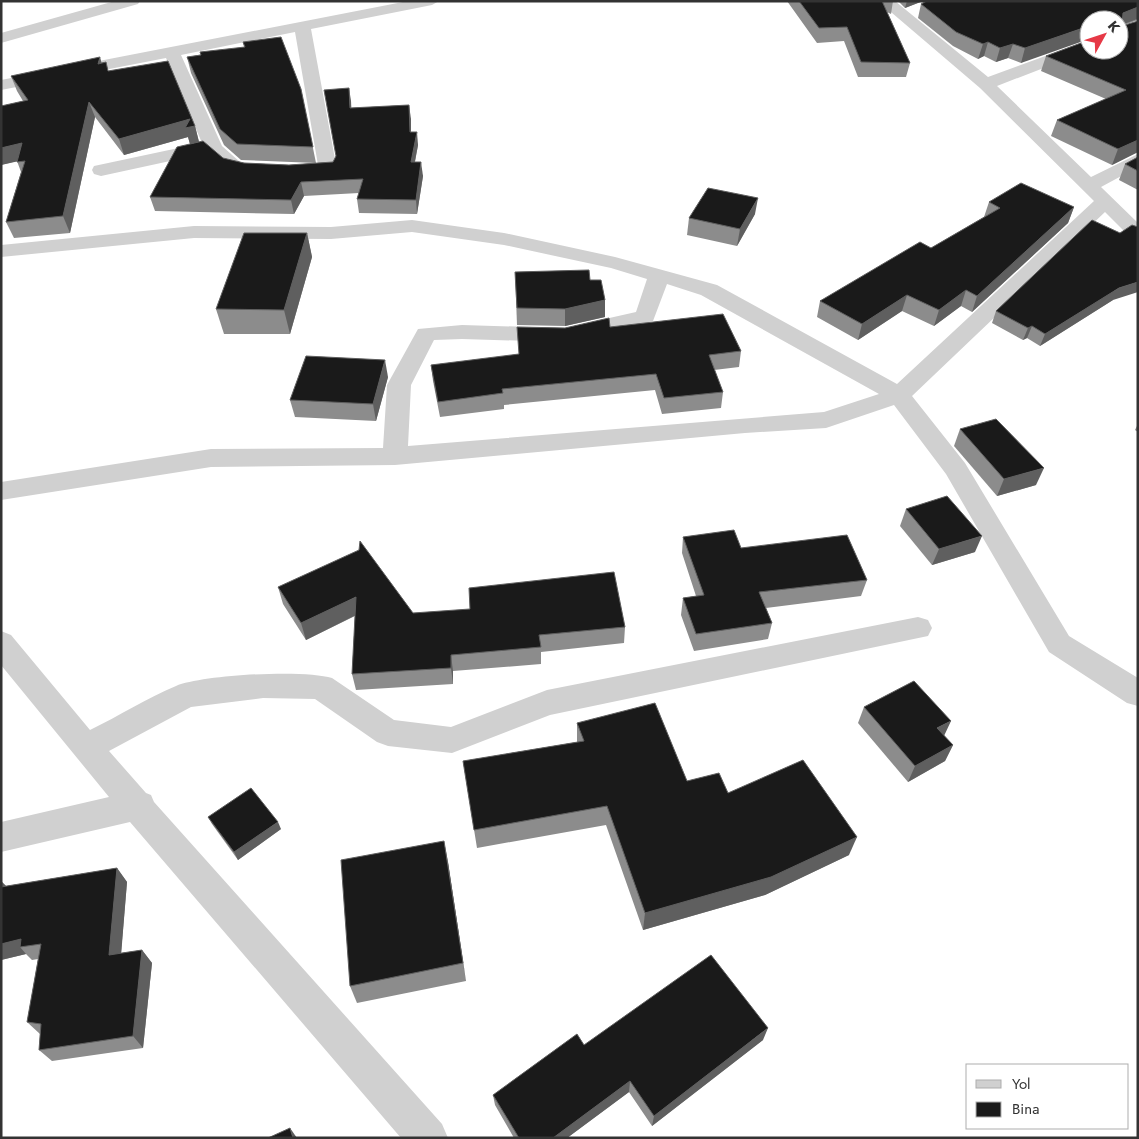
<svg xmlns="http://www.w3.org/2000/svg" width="1139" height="1139" font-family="Jost,sans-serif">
	<rect width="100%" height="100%" fill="#fff"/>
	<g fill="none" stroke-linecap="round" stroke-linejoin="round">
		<g fill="#d0d0d0" fill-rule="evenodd">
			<path d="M115 1H140L138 4 1 43V33Z"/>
			<path d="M408 1H439L432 5 311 29 337 170 335 174C322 177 306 178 293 175L291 171 293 167 318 165 295 32 181 55 222 146 240 162 266 166 268 170 266 174C241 180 225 168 207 153L101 176 94 174 92 170 94 166 202 143 166 58 1 90V80Z"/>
			<path d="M878 1H895L988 77 1089 40 1090 50 997 86 1091 177 1138 154V167L1101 187 1138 223V240L1131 238 1105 212 912 396 965 463 1069 636 1138 678V706L1127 703 1049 652 946 474 894 405 826 428 745 433 395 465 211 467 1 500V482L211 449 383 448 387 385 418 329 462 325 565 328 636 312 647 279 611 268 504 245 412 232 331 239 194 238 1 257V245L194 226 331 227 412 220 504 233 615 257 717 285 897 384 1094 201 980 88ZM667 284 701 295 879 394 824 412 408 446 411 385 434 340 462 339 565 342 653 321Z"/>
			<path d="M918 617 928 620 932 628 928 636 550 715 452 753 388 746 377 742 315 699 263 698 191 707 109 751 146 793 151 795 154 802 442 1124 448 1138H401L130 822 1 852V822L109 797 1 665V631L11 635 90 730C119 716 147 698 176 686 202 675 304 669 332 678L394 720 451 727 547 690Z"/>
		</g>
	</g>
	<g fill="#8c8c8c">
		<path d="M787 1H893L891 14 887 12 910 63 906 77H858L844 41 817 43Z"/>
		<path d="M898 1H923L905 8Z"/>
		<path d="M1138 1V20L1124 25 1138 152 1112 165 1051 136 1057 120 1106 99 1041 71 1046 56 1089 50 1119 20H1089L1021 63 1008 58 996 62 984 56 978 59 953 46 918 18 921 4Z"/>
		<path d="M243 42 301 89 316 163 333 162 336 156 351 101V108L409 105 411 132 418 145 415 162 423 176 417 214 359 213 357 199 359 193 304 196 294 214 155 211 150 197 223 158 244 163 289 165 316 163 241 160 224 145 191 73 187 57 244 47Z"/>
		<path d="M106 62 108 71 195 126 199 142 190 144 188 137 124 155 95 117 70 233 14 238 6 222 21 172 17 161 1 165V106L23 101 17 91 11 76Z"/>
		<path d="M1138 157V190L1119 180 1125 164Z"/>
		<path d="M989 202 1074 207 1068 223 972 312 961 306 934 326 902 311 858 340 817 317 820 301 931 248 984 217Z"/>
		<path d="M755 214 737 246 687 235 689 218Z"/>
		<path d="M307 233 312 257 290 334H224L216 309Z"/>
		<path d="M1120 233 1113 300 1040 346 1027 338 1023 340 992 323 996 311Z"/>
		<path d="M515 272 590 280 605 300V317L565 326 517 325Z"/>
		<path d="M610 327 741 351 739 367 714 370 723 392 721 408 662 414 655 390 504 405V409L440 417 433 381 431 365 519 354Z"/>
		<path d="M388 377 376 421 295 417 290 400Z"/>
		<path d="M1138 424V432L1135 430Z"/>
		<path d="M960 429 1036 485 997 496 954 446Z"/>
		<path d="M906 509 975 552 932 565 900 526Z"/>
		<path d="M683 537 741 548 867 580 861 596 766 608 772 623 768 639 694 651 681 615 683 598 696 596 682 553Z"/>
		<path d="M278 587 413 613 625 627 624 643 541 652V664L453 671V684L356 690 352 674 355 616 306 640 283 604Z"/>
		<path d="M864 707 944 736 953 745 945 761 908 782 858 723Z"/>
		<path d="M577 723 687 781 728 793 849 855 765 895 643 930 606 825 477 848 463 761 577 742Z"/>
		<path d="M208 817 281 829 238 860 212 824Z"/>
		<path d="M448 862 466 981 357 1003 350 986Z"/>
		<path d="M117 868 127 882 121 953 142 950 152 963 143 1048 52 1061 39 1050 40 1034 27 1022 38 959 32 960 26 954 1 960V881L6 886Z"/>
		<path d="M763 1040 652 1126 629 1092 567 1138H514L495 1105 493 1095 584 1045Z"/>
	</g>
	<g fill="#5f5f5f">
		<path d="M907 1H923L905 8Z"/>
		<path d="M1138 7 1137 19 1119 26 1123 13Z"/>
		<path d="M1089 26V39L1021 63 1025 48Z"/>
		<path d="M988 42 984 56 978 59 983 44Z"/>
		<path d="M1013 44 1008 58 996 62 1000 48Z"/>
		<path d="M100 57 104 72 98 64Z"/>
		<path d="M349 88 351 101 352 122 350 108Z"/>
		<path d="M89 102 95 117 70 233 63 216Z"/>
		<path d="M409 105 411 119V145L410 132Z"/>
		<path d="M190 119 195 126 199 142 190 144 188 137 124 155 119 139Z"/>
		<path d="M417 132 418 145 412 176 411 162Z"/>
		<path d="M1138 140V152L1112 165 1118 149Z"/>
		<path d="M22 143 28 159 1 165V148Z"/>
		<path d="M421 162 423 176 417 214 416 200Z"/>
		<path d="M301 182 304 196 294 214 291 200Z"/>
		<path d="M758 198 755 214 737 246 740 229Z"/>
		<path d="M1074 207 1068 223 972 312 977 296Z"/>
		<path d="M307 233 312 257 290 334 284 310Z"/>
		<path d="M1138 282V292L1113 300 1040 346 1045 334 1119 288Z"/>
		<path d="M966 290 961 306 934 326 939 310Z"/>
		<path d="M907 295 902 311 858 340 862 324Z"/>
		<path d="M605 300V317L565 326V309Z"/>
		<path d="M1032 326 1027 338 1023 340 1028 328Z"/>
		<path d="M385 360 388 377 376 421 373 404Z"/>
		<path d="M1044 468 1036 485 997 496 1004 479Z"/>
		<path d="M982 536 975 552 932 565 939 549Z"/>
		<path d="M356 597 360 613 306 640 301 623Z"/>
		<path d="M451 655 453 671V684L451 668Z"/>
		<path d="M951 721 944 736 937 728Z"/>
		<path d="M953 745 945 761 908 782 915 766Z"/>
		<path d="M278 822 281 829 238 860 234 852Z"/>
		<path d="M857 837 849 855 765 895 643 930 645 913Z"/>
		<path d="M444 841 448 862 466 981 463 963Z"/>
		<path d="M117 868 127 882 120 968 109 955Z"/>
		<path d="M1 881 10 890 1 893Z"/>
		<path d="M21 939 20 947 26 954 1 960V944Z"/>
		<path d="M142 950 152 963 143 1048 133 1036Z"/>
		<path d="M768 1028 763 1040 652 1126 654 1116Z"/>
		<path d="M630 1081 629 1092 567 1138H553Z"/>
		<path d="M290 1128 297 1138H293Z"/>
	</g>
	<g fill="#1a1a1a" stroke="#5f5f5f">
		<path d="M799 1H882L910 63 861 62 847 27 819 28Z"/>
		<path d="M927 1H1138V7L1123 13 1122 24 1125 25 1138 21V140L1118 149 1057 120 1126 90 1046 56 1089 40V50H1119V20H1089V26L1025 48 1013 44 1000 48 988 42 983 44 956 32 921 4Z"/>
		<path d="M281 37 301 89 313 147 237 144 220 129 187 57 201 55 200 52 245 47 243 42Z"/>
		<path d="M100 57 98 64 106 62 108 71 168 61 195 126 185 128 190 119 119 139 89 102 63 216 6 222 25 161 17 162 22 143 1 148V106L28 100 11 76Z"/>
		<path d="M349 88 350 108 409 105 410 132H417L411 162H421L416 200 357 199 363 179 301 182 291 200 150 197 177 147 203 141 223 158 244 163 289 165 333 162 336 156 324 90Z"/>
		<path d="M1138 157V171L1125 164Z"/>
		<path d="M1021 183 1074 207 977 296 966 290 939 310 907 295 862 324 820 301 920 242 931 248 1000 208 989 202Z"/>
		<path d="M708 188 758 198 740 229 689 218Z"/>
		<path d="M1092 220 1120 233 1132 225 1138 227V282L1119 288 1045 334 1032 326 1028 328 996 311Z"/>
		<path d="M244 233H307L284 310 216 309Z"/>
		<path d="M589 270 590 280H601L605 300 565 309 517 308 515 272Z"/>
		<path d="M723 314 741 351 709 355 723 392 664 398 656 374 502 389 503 393 438 402 431 365 519 354 517 327 565 328 609 318 610 327Z"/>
		<path d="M306 356 385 360 373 404 290 400Z"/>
		<path d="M996 419 1044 468 1004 479 960 429Z"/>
		<path d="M947 496 982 536 939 549 906 509Z"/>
		<path d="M734 530 741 548 847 535 867 580 759 592 772 623 696 634 683 598 704 595 683 537Z"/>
		<path d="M360 541 413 613 470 609 469 588 614 572 625 627 539 635 541 647 451 655V668L352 674 356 597 301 623 278 587 359 550Z"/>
		<path d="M914 681 951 721 937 728 953 745 915 766 864 707Z"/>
		<path d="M655 703 687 781 719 773 728 793 803 760 857 837 771 877 645 913 607 806 474 830 463 761 584 741 577 723Z"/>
		<path d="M251 788 278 822 234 852 208 817Z"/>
		<path d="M444 841 463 963 350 986 341 860Z"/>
		<path d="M117 868 109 955 142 950 133 1036 39 1050 41 1024 27 1022 41 944 20 947 21 939 1 944V887Z"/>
		<path d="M711 955 768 1028 654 1116 630 1081 553 1138H519L493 1095 577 1034 584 1045Z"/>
		<path d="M290 1128 293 1138H268Z"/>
	</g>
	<rect width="1139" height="1139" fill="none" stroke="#333333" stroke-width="5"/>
	<rect x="966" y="1064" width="162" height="65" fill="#ffffff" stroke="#adadad"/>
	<rect x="976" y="1080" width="25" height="8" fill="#d0d0d0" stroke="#adadad"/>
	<text x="1012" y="1089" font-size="15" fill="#333333">Yol</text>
	<rect x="976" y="1102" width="25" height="15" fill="#1a1a1a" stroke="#adadad"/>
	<text x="1012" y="1114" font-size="15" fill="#333333">Bina</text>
	<g transform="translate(1104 35) rotate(50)"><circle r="24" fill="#ffffff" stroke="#adadad"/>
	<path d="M0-4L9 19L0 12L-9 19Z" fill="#e63946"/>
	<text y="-8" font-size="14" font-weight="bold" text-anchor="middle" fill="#333333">K</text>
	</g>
</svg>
